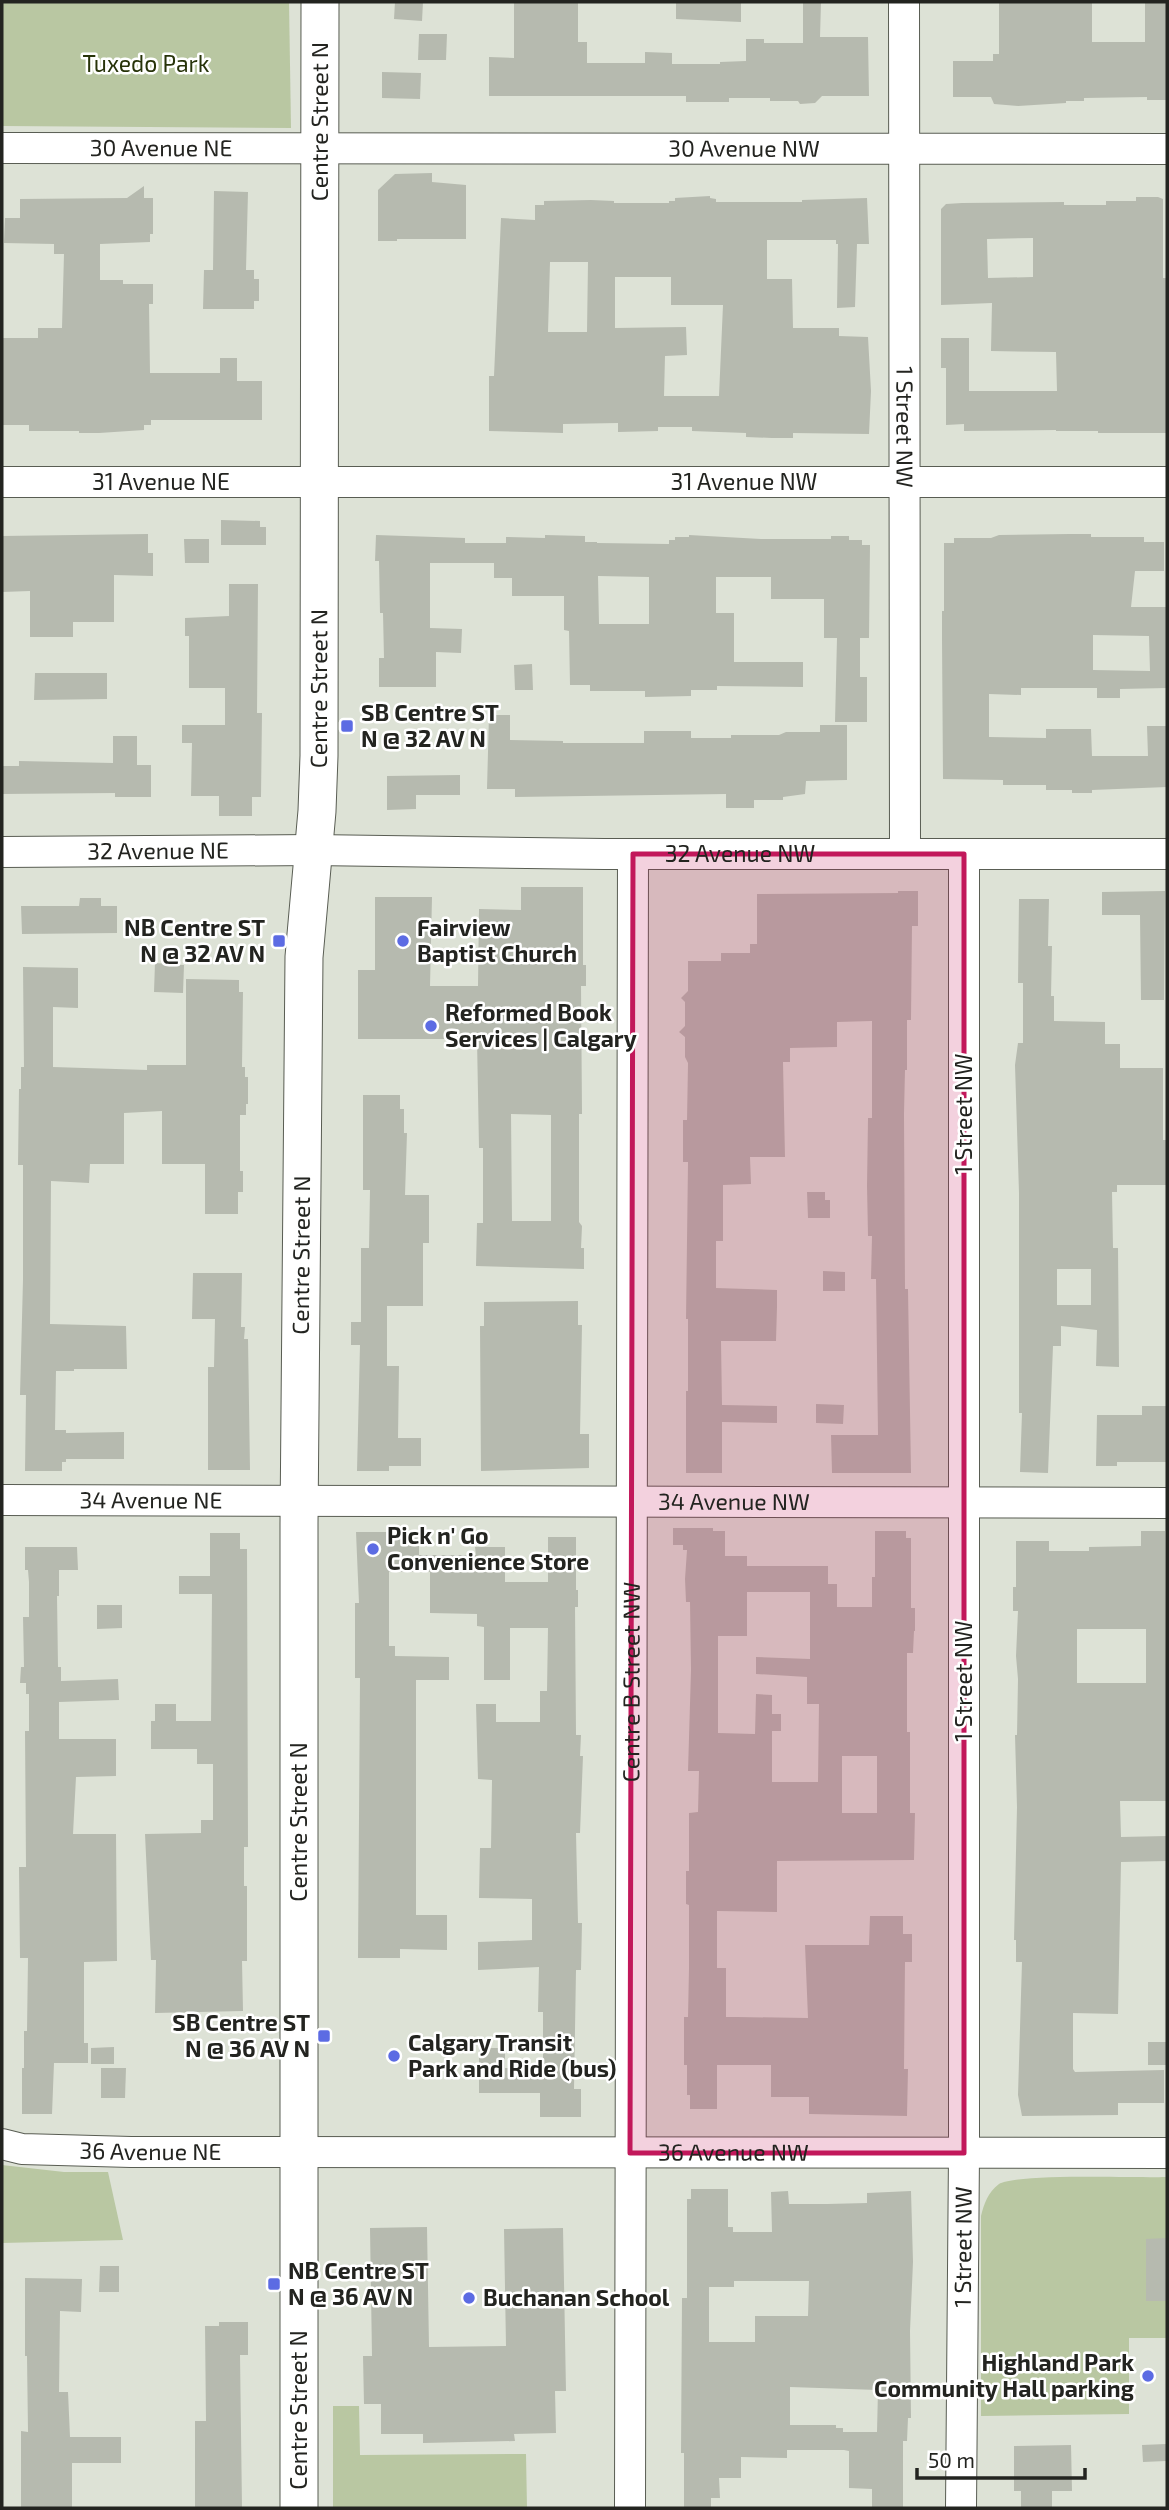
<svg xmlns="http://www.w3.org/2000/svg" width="1169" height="2510" font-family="'Exo 2',sans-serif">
	<rect width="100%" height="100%" fill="#dde2d6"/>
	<g fill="#b9c7a2">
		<path d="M2 2H289L291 128 2 126Z"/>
		<path d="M2 2165 64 2172H108L123 2240 2 2243Z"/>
		<path d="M1167 2177V2338H1129V2414L981 2416V2216C984 2204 988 2192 999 2184 1016 2173 1140 2178 1167 2177Z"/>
		<path d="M333 2406H359L360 2455 526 2454 527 2508H333Z"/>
	</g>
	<g fill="#b6baaf" fill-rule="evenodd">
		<path d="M395 2H423L422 21 394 19Z"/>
		<path d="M514 2H578V42H587V63H645V52L672 53V64H720V62L746 61V39H764V43H803V2H821L820 37H868L869 96H822L815 103 800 104 798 101H770V98H729V102H686V96H489V57L514 58Z"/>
		<path d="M676 2H741V22L676 19Z"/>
		<path d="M999 2H1092V42H1145V2H1167V100H1147V97L1084 98V101H1066V103L1018 106 994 104 991 97H953V61H993V54H999Z"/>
		<path d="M419 34H447L446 60H418Z"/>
		<path d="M382 72 421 73 420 99 382 98Z"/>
		<path d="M432 173V182L466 185V239H397V241H378V190L395 174Z"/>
		<path d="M144 186V198H153V234H150V242L100 244V280H123V284H153V304H149L150 373H220V358H237V381H262V420H151V425H144V430L99 433H79V431H29V425H2V338H38V328H62L64 254H54V244L4 243 5 218H20V199L127 198Z"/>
		<path d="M214 191 248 192 246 270H254V279H259V301H254V309H203L204 270H213Z"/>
		<path d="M710 196V198L716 199V202H802V200L867 198 869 244H857L855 307 837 308 838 244H836V240H767V279H792L793 328H839V336L868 337 871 391 869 434 793 433V438H772L746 437V433L692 431V427H658V431L618 432V423L563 424V433L489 431V376H494L501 218 535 220V205H544V201L591 200 614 201V203H669V201H675V198ZM550 262H588L587 332H548ZM615 277H671V305H723L719 396H664L665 356 687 355 686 327 615 328Z"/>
		<path d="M1136 197H1158L1163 199V278H1166L1167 327V433H1098V431H1056V430L964 431V424L946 425V368H941V338H969V391H1057L1056 352 991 351 992 303 941 305V209L946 204 962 203 1064 202V205H1106V201H1136ZM1033 238V277L988 278 987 239Z"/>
		<path d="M221 520 260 521V527H266V545H221Z"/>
		<path d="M148 534V553H153V576L114 575V622H73V637H30V591L2 592V536Z"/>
		<path d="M1070 534H1091V537H1144V542H1164V571H1135L1131 607H1167V688L1120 689V698H1097V688H1021V695L989 694V737L1046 738V729H1091L1092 756H1148L1147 726H1167V787L1092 790V793H1072V790H1046V785H1003V780L943 779 942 639V611H944V543H954V538H991L999 535ZM1093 635 1149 636 1150 671 1093 670Z"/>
		<path d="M376 535 465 538V543H506V537L545 538V535L585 536V542H597V543L669 544V540H675V537H689V535L761 539H831V536H849V540H862V545H870L869 638H860V677H867V722H835L837 638H824V599H771V577H716V613H734V662H803V687L717 686V690H691V696L645 697V691H590V685H570L569 631 564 630V596H512V578H494V563H430V628L462 629 461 653 436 652V687H379V658H384L383 613H380L379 561H375ZM598 576 649 577V624H599Z"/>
		<path d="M184 539H209V563H185Z"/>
		<path d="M229 584H258L257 713H262L261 797H252V816H219V796H191L192 743H182V725H225V688H189V636H185V618L229 616Z"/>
		<path d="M532 664 533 690H515L514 665Z"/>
		<path d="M35 673H107V699L34 700Z"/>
		<path d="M489 715H510V740L563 741V743H644V731H691V738H731V735H779L786 732H820V725H847V780L806 781 805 794 783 797V800H754V808H726V794L515 797V789H487Z"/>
		<path d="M113 736H137V765H151V797H115V793L2 794V766H19V761L113 763Z"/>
		<path d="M460 775V795H416V809L387 810V776Z"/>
		<path d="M521 887H583V965H586V986H581L582 1114H579V1222L582 1226 581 1248H584V1269L476 1266 477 1223H483V1148H479L477 1039H358V970H375V897H432L430 986H478L479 909 521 910ZM511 1114 551 1115V1221H512Z"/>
		<path d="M898 891H918V926H912L911 1020H907V1070H905L904 1114 905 1289H908L911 1473H832L831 1435H878L876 1279H871L872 1236H868L867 1186 868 1118H872V1021L837 1022V1047L790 1048V1062H783L785 1157H750L751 1184 723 1185V1241H716V1288L777 1290V1307L776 1341H721L722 1405 777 1406V1423L722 1422V1473H686V1391H688V1319H686L688 1162H683V1120H687L688 1063 685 1057V1037L679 1032 685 1026V1002L681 998 688 991V961H721V953H750V944H757V894L898 893Z"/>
		<path d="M1165 891 1164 1000H1141L1140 915H1102V892Z"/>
		<path d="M80 898H101V906H117V933L22 934 21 906H79Z"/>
		<path d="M1019 899H1049L1048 946H1052L1051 996H1054V1021L1105 1022V1044H1120V1068H1163V1140H1167V1185H1117V1192H1112L1113 1248H1118L1119 1367 1096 1366 1097 1330 1061 1326V1346H1053L1048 1473 1020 1472 1022 1413H1019V1193L1015 1065 1018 1043H1023V983H1018ZM1057 1269H1091V1305H1057Z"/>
		<path d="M155 963 184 965 183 993 154 992Z"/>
		<path d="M23 967 78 968V1008L53 1007V1067L147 1070V1065H186V979L239 980V992H243L242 1067H245V1077H248V1104H246V1115H240V1171H243V1192H238V1214H205V1164H162V1111L124 1113V1164H90L89 1183 51 1181 50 1324 126 1326 127 1369H74V1371H56L55 1430H66V1433L124 1432V1459H66V1462H62V1471H25L26 1395H20L23 1280V1165H18L19 1089H21V1067H24Z"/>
		<path d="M363 1095H400V1109H404V1133H407L405 1195H429V1243H423V1306H387V1366H399L398 1438H421V1466H389V1471H357L360 1345H351V1322H361V1248H369L370 1190H363Z"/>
		<path d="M807 1192H825V1200H830V1218H808Z"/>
		<path d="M823 1271 845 1272V1291H823Z"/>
		<path d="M193 1273H242L241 1327H245L244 1339H248L250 1470H208V1367H214L215 1319H192Z"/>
		<path d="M578 1301V1325H582L580 1434H589V1468L481 1471 480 1326H484V1302Z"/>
		<path d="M816 1404 844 1405 843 1424 816 1423Z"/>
		<path d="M1142 1406H1167V1462H1117V1466H1096L1097 1415H1142Z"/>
		<path d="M673 1528H713V1531H725V1556H747V1566H828V1584H837V1607H872V1577H875V1531H906V1538H911V1608H915V1631H914L913 1653H907V1732H910V1813H915L914 1860 777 1861V1912L717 1911V1968H726V2017H737L808 2018 805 1945H869L870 1916H903V1934H912V1962H905L904 2069H908L907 2116 809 2114V2097H771V2065H717V2109H690V2095H687V2065H684V2017H688L689 1968V1905L686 1904V1871H689V1813L698 1812 699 1771H688L691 1670 690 1602H686L685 1579 687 1550H683V1545H673ZM747 1592H810V1659L756 1657V1674L807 1677V1704H819L818 1782H772V1731H781V1714H772V1695L756 1694 755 1734 718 1733V1636H747ZM842 1756H877V1813H842Z"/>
		<path d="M1141 1531H1165L1167 1801H1120L1121 1837 1167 1836V1861L1121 1862 1118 2014 1073 2013V2069L1075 2072 1164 2070V2103H1118V2115L1022 2116 1018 2095 1022 1962H1016V1940H1014L1017 1807 1015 1735H1017L1018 1679 1016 1656 1018 1611H1013V1587H1016V1541H1049V1551H1089V1547L1141 1546ZM1077 1629H1146V1683H1077Z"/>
		<path d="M356 1532H419V1555H476L475 1547H505V1582H548V1537H576V1590H578V1607H575L576 1735H581L580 1756H583L580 1833H576L578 1923H582L581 1970H576L574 2089H581V2117H540V2093H479V2048H505V2068H543V2012H538L539 1967 478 1970V1942L532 1940V1899L479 1898 480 1848H491L492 1780 478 1779 476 1704H496V1722H540V1691H547L548 1628H510V1680H484V1627L477 1626V1614L430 1613V1572H389V1646H395V1656L449 1657V1680H416V1915H447V1950L400 1949V1958H358L360 1678H355V1603H359Z"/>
		<path d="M210 1533H240V1549H247L248 1847H244V1886H247V1961H242L243 2011 155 2013 156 1960H151L145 1834 201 1833V1820H213V1764H197V1749H151V1721H155V1704H176V1721H211L212 1594H179V1576H210Z"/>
		<path d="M25 1547H77L78 1570H59V1596H57L58 1667H61V1681L118 1679 119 1700 59 1702V1739H116V1776L76 1777 73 1834H116L117 1961 84 1962V2043H88V2063H54L52 2114H22V2068H24V2031H27L28 1958H20L19 1867H26L25 1731H29V1694H26V1683H20L21 1667H24L23 1617H29V1582L28 1570H25Z"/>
		<path d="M97 1605H122V1628L97 1629Z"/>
		<rect x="1148" y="2042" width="19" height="23"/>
		<path d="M114 2047V2064H91V2048Z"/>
		<path d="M101 2068H126L125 2098H101Z"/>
		<path d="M691 2189H728V2227H733V2232H772L771 2192 788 2191 789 2204H827L867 2203V2193L911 2191 913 2262 910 2331 911 2418H908L907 2441H903V2508H872V2489L849 2488V2451L844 2450H787V2458L741 2457V2478H719L720 2498H711V2508H684V2453H681L682 2298H687V2199H691ZM734 2281H809L808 2316H755V2342H709V2287H734ZM790 2387 878 2390 877 2432H843V2428H836V2425H790Z"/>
		<path d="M427 2227 429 2347 506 2346 504 2229 563 2228 566 2391H555L556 2433 514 2434 515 2441 423 2443V2434H381V2404H364L363 2356H372L370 2228Z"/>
		<path d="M1167 2238V2301H1146V2239Z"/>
		<path d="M100 2266H119V2292H99Z"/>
		<path d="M25 2278 82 2279 81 2312 60 2311 59 2392H68L70 2437H121V2463H72V2508H21V2431L28 2432 27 2356H25Z"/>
		<path d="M219 2322H248V2355H240L242 2508H195V2421H206L205 2326H219Z"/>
		<path d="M1166 2444V2461L1143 2462 1142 2445Z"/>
		<path d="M1071 2445 1072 2491H1052V2508H1021V2491H1014V2446Z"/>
	</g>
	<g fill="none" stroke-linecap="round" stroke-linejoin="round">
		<defs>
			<g id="minor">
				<path id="s1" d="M904 2 905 853"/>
				<path id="s2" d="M2 148 1167 149"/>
				<path id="s3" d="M2 482H1167"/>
				<path id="s4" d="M2 852 313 850 604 854H1167"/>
				<path id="s5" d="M2 1500 1167 1503"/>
				<path id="s6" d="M2 2144 22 2149 131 2152 1167 2153"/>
				<path id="s7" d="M630 2508 633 854"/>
				<path id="s8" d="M961 2508 964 2153V854"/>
			</g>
			<g id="major">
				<path id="s9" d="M299 2508V1523L304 957 317 811 319 756 320 2"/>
			</g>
		</defs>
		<use href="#minor" stroke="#595d53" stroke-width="32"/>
		<use href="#major" stroke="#595d53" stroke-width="39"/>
		<use href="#minor" stroke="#fff" stroke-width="30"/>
		<use href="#major" stroke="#fff" stroke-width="37"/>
	</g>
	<path fill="#c2185b" fill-opacity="0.2" stroke="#c2185b" stroke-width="5" stroke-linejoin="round" d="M633 854H964V2153H630Z"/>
	<g fill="#5c6be3" stroke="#fff" stroke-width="2.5">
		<rect x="340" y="719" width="14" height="14" rx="3.5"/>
		<rect x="272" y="934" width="14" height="14" rx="3.5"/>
		<circle cx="403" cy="941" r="7"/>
		<circle cx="431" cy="1026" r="7"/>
		<circle cx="373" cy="1549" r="7"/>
		<rect x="317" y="2029" width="14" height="14" rx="3.5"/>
		<circle cx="394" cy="2056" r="7"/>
		<rect x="267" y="2277" width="14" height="14" rx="3.5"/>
		<circle cx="469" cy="2298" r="7"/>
		<circle cx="1148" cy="2376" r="7"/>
	</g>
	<g text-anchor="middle" stroke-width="5" stroke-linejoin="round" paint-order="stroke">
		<g font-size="23" fill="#273309" stroke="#fff">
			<text x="146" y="72">Tuxedo Park</text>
		</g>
		<g font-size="23" fill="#232420" stroke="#fff">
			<text dy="8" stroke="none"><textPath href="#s9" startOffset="2387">Centre Street N</textPath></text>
			<text dy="8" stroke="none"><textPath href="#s2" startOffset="159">30 Avenue NE</textPath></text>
			<text dy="8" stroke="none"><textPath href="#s2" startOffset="742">30 Avenue NW</textPath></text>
			<text dy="8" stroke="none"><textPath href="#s1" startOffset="425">1 Street NW</textPath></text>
			<text dy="8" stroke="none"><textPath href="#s3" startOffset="742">31 Avenue NW</textPath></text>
			<text dy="8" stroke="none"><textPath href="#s3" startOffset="159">31 Avenue NE</textPath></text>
			<text dy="8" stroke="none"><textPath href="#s9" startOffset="1820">Centre Street N</textPath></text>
			<text dy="8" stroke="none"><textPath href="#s4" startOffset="156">32 Avenue NE</textPath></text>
			<text dy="8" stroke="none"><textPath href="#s4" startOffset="738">32 Avenue NW</textPath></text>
			<text transform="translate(964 1114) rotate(-90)" y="8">1 Street NW</text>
			<text dy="8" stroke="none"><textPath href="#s9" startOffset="1253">Centre Street N</textPath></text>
			<text dy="8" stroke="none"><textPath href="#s5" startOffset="149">34 Avenue NE</textPath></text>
			<text dy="8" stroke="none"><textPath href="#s5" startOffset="732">34 Avenue NW</textPath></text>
			<text dy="8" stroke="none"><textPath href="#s7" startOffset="826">Centre B Street NW</textPath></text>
			<text transform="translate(964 1681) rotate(-90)" y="8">1 Street NW</text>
			<text transform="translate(299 1822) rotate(-90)" y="8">Centre Street N</text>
			<text dy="8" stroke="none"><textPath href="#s6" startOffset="149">36 Avenue NE</textPath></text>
			<text dy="8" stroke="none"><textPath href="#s6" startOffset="732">36 Avenue NW</textPath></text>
			<text dy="8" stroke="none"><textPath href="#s8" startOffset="261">1 Street NW</textPath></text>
			<text transform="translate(299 2410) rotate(-90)" y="8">Centre Street N</text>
		</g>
		<g font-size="23" font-weight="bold" fill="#232420" stroke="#fff" text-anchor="start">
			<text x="361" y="721">SB Centre ST<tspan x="361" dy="26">N @ 32 AV N</tspan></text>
			<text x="265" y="936" text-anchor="end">NB Centre ST<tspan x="265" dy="26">N @ 32 AV N</tspan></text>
			<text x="417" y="936">Fairview<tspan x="417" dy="26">Baptist Church</tspan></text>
			<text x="445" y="1021">Reformed Book<tspan x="445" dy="26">Services | Calgary</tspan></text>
			<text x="387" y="1544">Pick n' Go<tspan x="387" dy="26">Convenience Store</tspan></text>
			<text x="310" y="2031" text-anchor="end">SB Centre ST<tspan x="310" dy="26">N @ 36 AV N</tspan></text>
			<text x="408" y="2051">Calgary Transit<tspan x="408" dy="26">Park and Ride (bus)</tspan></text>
			<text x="288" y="2279">NB Centre ST<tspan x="288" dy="26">N @ 36 AV N</tspan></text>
			<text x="483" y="2306">Buchanan School</text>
			<text x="1134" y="2371" text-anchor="end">Highland Park<tspan x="1134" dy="26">Community Hall parking</tspan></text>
		</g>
	</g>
	<rect width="1169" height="2510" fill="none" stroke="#232420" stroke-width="7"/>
	<path d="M917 2468v10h168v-10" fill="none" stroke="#232420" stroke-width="3.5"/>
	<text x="928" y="2468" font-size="21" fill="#232420" stroke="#ffffff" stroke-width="5" paint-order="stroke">50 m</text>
</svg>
